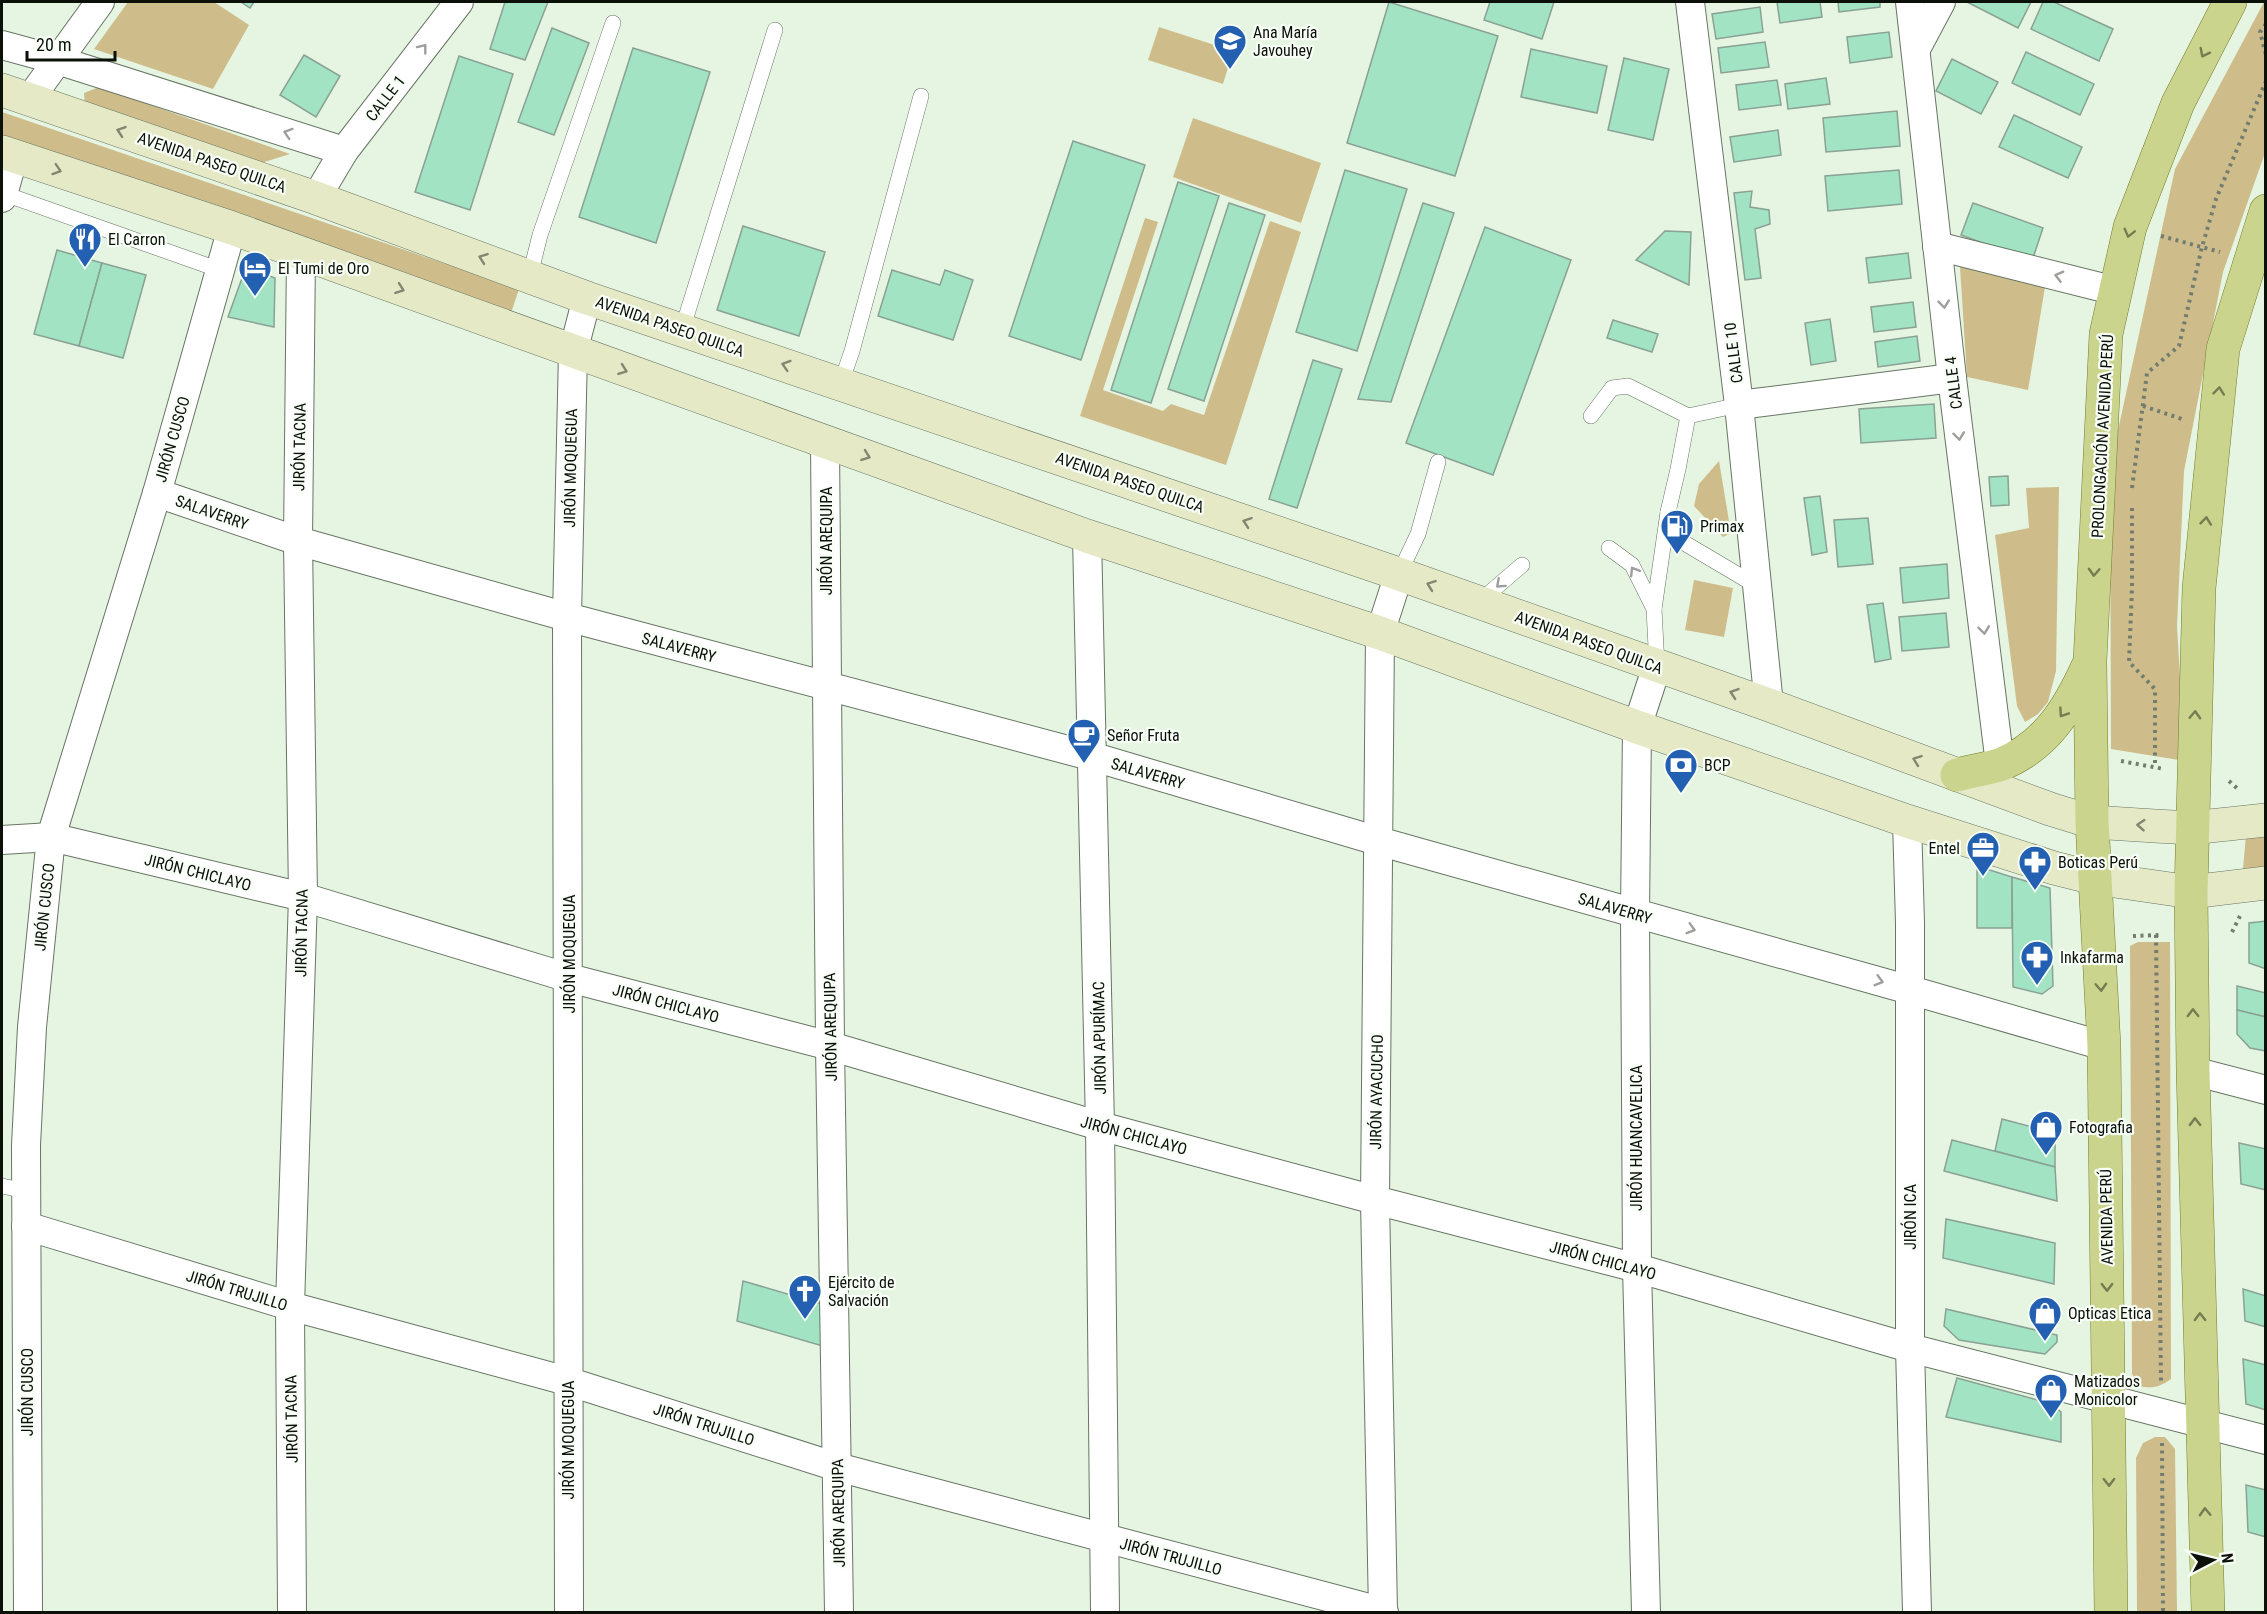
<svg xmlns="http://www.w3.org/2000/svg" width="2267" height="1614" font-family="'Roboto Condensed',sans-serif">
	<rect width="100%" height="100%" fill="#e5f5e1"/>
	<g fill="#cebd8a">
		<path d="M128 2H214L249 25 213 89 94 49Z"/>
		<path d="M2264 2 2265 153 2223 272 2184 471 2177 626 2185 761 2111 749 2110 467 2175 169Z"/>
		<path d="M1159 27 1233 51 1223 84 1148 60Z"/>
		<path d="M99 87 290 154 258 164 85 109 84 93Z"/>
		<path d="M2 112 519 289 511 313 2 139Z"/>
		<path d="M1193 118 1321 163 1301 223 1173 177Z"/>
		<path d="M1145 218 1158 222 1103 390 1163 411 1171 404 1204 415 1270 221 1301 232 1226 465 1080 416Z"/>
		<path d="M1959 251 2047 275 2028 390 1967 377Z"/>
		<path d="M1719 461 1731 533 1723 537 1694 506 1699 484Z"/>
		<path d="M2059 487 2056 671 2048 702 2038 714 2025 722 2017 706 1995 535 2029 528 2026 488Z"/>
		<path d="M1694 580 1733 588 1724 637 1685 630Z"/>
		<path d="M2265 833V867L2243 869 2246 835Z"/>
		<path d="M2138 942H2170L2171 1379C2160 1387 2152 1389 2139 1386L2132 1374 2130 946Z"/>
		<path d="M2155 1437H2165L2175 1449 2177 1612H2137L2136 1458 2143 1443Z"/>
	</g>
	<g fill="#a1e3c3" stroke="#8aa195" stroke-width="1.5">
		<path d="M241 2H254L250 8Z"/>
		<path d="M505 2H548L525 60 490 49Z"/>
		<path d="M1389 2 1498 36 1455 176 1347 143Z"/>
		<path d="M1490 2H1554L1542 39 1484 20Z"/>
		<path d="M1777 2H1820L1822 17 1780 23Z"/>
		<path d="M1838 2H1880V7L1839 12Z"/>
		<path d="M1967 2H2031L2018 28Z"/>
		<path d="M2043 2H2054L2113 29 2099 61 2031 29Z"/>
		<path d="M1760 7 1763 32 1716 39 1712 14Z"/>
		<path d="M552 28 589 43 554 135 518 122Z"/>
		<path d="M1889 32 1892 57 1850 63 1847 37Z"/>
		<path d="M1765 42 1769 67 1721 73 1718 48Z"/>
		<path d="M633 48 710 72 656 243 579 217Z"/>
		<path d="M1531 49 1607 66 1597 113 1521 97Z"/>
		<path d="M2026 52 2094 84 2080 115 2012 83Z"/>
		<path d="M304 55 340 76 316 117 280 95Z"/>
		<path d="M459 56 513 74 470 210 415 192Z"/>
		<path d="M1624 58 1669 69 1653 140 1608 130Z"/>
		<path d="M1952 59 1998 82 1981 114 1936 91Z"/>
		<path d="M1826 78 1830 104 1788 109 1785 84Z"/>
		<path d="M1777 80 1781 105 1739 110 1736 85Z"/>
		<path d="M1897 111 1900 146 1826 152 1823 118Z"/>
		<path d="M2014 115 2082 147 2068 178 1999 147Z"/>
		<path d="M1778 130 1781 155 1734 162 1730 137Z"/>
		<path d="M1073 141 1145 165 1081 360 1009 336Z"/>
		<path d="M1345 170 1407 189 1357 351 1296 332Z"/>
		<path d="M1899 170 1902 204 1828 211 1825 176Z"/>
		<path d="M1178 182 1219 196 1151 403 1111 390Z"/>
		<path d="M1752 191 1750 207 1769 210 1770 224 1755 229 1761 278 1745 280 1734 193Z"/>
		<path d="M1229 203 1265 215 1204 401 1168 389Z"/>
		<path d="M1423 203 1454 213 1391 402 1358 399Z"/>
		<path d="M1973 203 2043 228 2032 261 1961 235Z"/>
		<path d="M743 226 825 252 799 336 717 310Z"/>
		<path d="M1485 227 1571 260 1493 475 1406 443Z"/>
		<path d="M1665 231 1691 232 1689 285 1636 260Z"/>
		<path d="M57 250 102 263 79 346 34 334Z"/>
		<path d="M1908 253 1911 278 1869 283 1866 258Z"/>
		<path d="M102 263 146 275 123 358 79 346Z"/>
		<path d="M246 267 275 278 274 327 228 317Z"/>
		<path d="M892 270 940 285 945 270 973 280 953 340 878 316Z"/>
		<path d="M1913 302 1916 327 1874 332 1871 307Z"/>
		<path d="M1830 319 1836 361 1811 365 1805 323Z"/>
		<path d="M1613 320 1658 334 1652 352 1607 338Z"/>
		<path d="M1917 336 1920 361 1878 367 1875 342Z"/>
		<path d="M1313 360 1342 369 1297 508 1269 499Z"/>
		<path d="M1934 404 1936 438 1861 443 1859 409Z"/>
		<path d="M2008 476 2009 505 1991 506 1989 477Z"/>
		<path d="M1820 496 1827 552 1812 555 1804 498Z"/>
		<path d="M1868 518 1873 564 1838 567 1834 520Z"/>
		<path d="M1947 564 1949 598 1903 603 1900 568Z"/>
		<path d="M1883 603 1891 659 1875 662 1867 605Z"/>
		<path d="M1946 613 1949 647 1902 651 1899 617Z"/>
		<path d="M1977 866 2012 877V928H1977Z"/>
		<path d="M2012 877 2050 888 2053 986 2042 994 2013 987Z"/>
		<path d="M2266 921V969L2249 963V923Z"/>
		<path d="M2237 986 2266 993V1017L2237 1010Z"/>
		<path d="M2237 1010 2266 1017V1051L2250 1048 2237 1034Z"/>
		<path d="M2002 1119 2055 1133V1167L1995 1151Z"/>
		<path d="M1952 1140 2055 1167 2057 1201 1944 1171Z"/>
		<path d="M2239 1143 2266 1149V1190L2241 1184Z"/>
		<path d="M1946 1219 2055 1243 2054 1284 1943 1258Z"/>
		<path d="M743 1281 825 1305 826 1347 737 1321Z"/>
		<path d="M2243 1289 2266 1296V1327L2245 1321Z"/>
		<path d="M1946 1309 2057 1335V1342L2045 1354 1959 1340 1944 1326Z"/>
		<path d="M2243 1359 2266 1365V1410L2246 1404Z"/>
		<path d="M1957 1378 2052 1404 2061 1412V1442L1946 1417Z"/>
		<path d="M2246 1485 2266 1490V1537L2248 1532Z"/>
	</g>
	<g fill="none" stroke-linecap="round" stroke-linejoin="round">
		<defs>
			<g id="lane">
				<path d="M2 193 220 270"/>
				<path d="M530 275 540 235 613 23"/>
				<path d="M682 330 775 30"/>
				<path d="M841 383 852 351 921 96"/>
				<path d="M1739 405 1688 416 1678 469 1668 512 1681 541 1757 586"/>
				<path d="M1591 416 1612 388 1628 386 1688 416"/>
				<path d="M1609 548 1632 565 1654 609 1657 666"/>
				<path d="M1399 574 1418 534 1438 462"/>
				<path d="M1479 602 1522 565"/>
				<path d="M1654 609 1668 512"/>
				<path d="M2 1186 26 1191"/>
			</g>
			<g id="street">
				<path d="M1690 2 1739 405 1769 705"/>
				<path d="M1910 2 1952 378 2000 764"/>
				<path d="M2 45 57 60 344 151"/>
				<path d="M1916 49 1941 2"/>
				<path d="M29 100 100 2"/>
				<path d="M2 198 14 156"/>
				<path d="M316 198 344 151 459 2"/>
				<path d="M1937 246 2116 291"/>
				<path d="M1739 405 1952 378"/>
				<path d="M825 442 830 1046 839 1612"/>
				<path d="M157 493 298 541 567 617 1094 757 1378 841 1910 990 2104 1046"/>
				<path d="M1087 536 1100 1126 1105 1612"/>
				<path d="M1907 821 1910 923V1348L1917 1612"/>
				<path d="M2 840 51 837 303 897 569 978 830 1046 1100 1126 1375 1200 1637 1268 1910 1348 2266 1440"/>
				<path d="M2193 1071 2266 1090"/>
				<path d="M26 1226 290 1306 567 1381 837 1467 1384 1612"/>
				<path d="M28 1612 26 1145 32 1027 51 837 157 493 232 228"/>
				<path d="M292 1612 290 1306 303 897 298 541 301 253"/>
				<path d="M569 1612 567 617 573 352 587 298"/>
				<path d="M1383 1612 1375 1200 1380 633 1399 574"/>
				<path d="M1646 1612 1637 1268 1635 913 1637 727 1657 666"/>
			</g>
			<g id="secondary">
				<path d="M2 90 316 198 587 298 1399 574 1769 705 2050 809 2092 822 2155 826 2191 828 2266 820"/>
				<path d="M2 152 232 228 1087 536 1380 633 1637 727 1907 821 2054 868 2094 878 2191 892 2266 883"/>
			</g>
			<g id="primary">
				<path d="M1957 775C1971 771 1988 769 2002 764 2047 745 2069 708 2088 666"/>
				<path d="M2111 1612 2104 1046 2092 822 2090 661 2106 334 2130 227 2178 103 2230 2"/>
				<path d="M2208 1612 2193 1071 2191 892 2199 588 2223 349 2266 211"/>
			</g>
		</defs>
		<use href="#lane" stroke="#677564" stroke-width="16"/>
		<use href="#street" stroke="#677564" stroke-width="30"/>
		<use href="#secondary" stroke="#677564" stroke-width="34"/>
		<use href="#primary" stroke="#727d2d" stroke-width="34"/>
		<g stroke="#727d6f" stroke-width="4" stroke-dasharray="3 4.5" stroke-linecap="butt">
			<path d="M2266 24 2260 32 2266 55"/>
			<path d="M2161 236 2220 252"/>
			<path d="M2143 406 2185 420"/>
			<path d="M2132 488 2147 373 2179 346 2202 247 2216 199 2266 81"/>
			<path d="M2132 508V588L2129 662 2155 689V767"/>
			<path d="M2121 761 2164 769"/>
			<path d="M2229 781 2240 791"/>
			<path d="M2232 932 2240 916"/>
			<path d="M2156 935 2161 1384"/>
			<path d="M2133 936 2159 935"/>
			<path d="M2162 1443 2163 1612"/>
		</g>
		<use href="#lane" stroke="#fff" stroke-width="15"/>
		<use href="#street" stroke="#fff" stroke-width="28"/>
		<use href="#secondary" stroke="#e5e9c6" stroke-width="33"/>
		<use href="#primary" stroke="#cbd48c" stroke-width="33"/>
	</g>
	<defs><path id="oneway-chevron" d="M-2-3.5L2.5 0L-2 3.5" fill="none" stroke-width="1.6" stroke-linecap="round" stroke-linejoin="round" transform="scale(1.5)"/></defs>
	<g stroke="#9d9f9d">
		<use href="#oneway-chevron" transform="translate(423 48) rotate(-52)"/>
		<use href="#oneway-chevron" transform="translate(288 133) rotate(-162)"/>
		<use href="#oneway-chevron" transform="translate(2059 276) rotate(-165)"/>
		<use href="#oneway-chevron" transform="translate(1944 304) rotate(84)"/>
		<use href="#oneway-chevron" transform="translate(1959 436) rotate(83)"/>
		<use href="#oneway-chevron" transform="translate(1634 571) rotate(-122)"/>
		<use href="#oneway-chevron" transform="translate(1500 584) rotate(138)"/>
		<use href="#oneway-chevron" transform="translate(1984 630) rotate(83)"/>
		<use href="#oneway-chevron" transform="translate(1691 929) rotate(16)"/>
		<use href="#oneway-chevron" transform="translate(1879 981) rotate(16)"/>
	</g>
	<g stroke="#757c51">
		<use href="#oneway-chevron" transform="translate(2204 53) rotate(117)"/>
		<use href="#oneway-chevron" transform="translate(2129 233) rotate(104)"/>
		<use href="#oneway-chevron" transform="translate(2219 391) rotate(-84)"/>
		<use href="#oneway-chevron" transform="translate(2206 521) rotate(-84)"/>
		<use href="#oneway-chevron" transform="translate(2094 572) rotate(93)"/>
		<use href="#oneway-chevron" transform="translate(2063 713) rotate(124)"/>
		<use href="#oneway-chevron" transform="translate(2195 715) rotate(-88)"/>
		<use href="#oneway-chevron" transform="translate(2101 987) rotate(87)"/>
		<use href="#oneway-chevron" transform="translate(2193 1013) rotate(-91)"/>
		<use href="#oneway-chevron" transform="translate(2195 1122) rotate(-91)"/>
		<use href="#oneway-chevron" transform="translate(2107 1287) rotate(89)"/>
		<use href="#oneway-chevron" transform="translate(2200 1317) rotate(-91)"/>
		<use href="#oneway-chevron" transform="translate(2109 1482) rotate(89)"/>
		<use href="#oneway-chevron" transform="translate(2205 1512) rotate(-92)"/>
	</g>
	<g stroke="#838771">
		<use href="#oneway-chevron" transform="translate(121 131) rotate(-161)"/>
		<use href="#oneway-chevron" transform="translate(57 170) rotate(18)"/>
		<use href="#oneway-chevron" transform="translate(483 258) rotate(-160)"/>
		<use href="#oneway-chevron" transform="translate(400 289) rotate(20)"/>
		<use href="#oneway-chevron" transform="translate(786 365) rotate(-162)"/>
		<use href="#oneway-chevron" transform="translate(623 370) rotate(20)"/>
		<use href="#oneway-chevron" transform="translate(866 456) rotate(20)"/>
		<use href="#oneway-chevron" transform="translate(1247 522) rotate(-161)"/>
		<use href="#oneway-chevron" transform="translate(1431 585) rotate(-160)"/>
		<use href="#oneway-chevron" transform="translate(1734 693) rotate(-161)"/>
		<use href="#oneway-chevron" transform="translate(1917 760) rotate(-160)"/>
		<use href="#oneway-chevron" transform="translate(2141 825) rotate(-176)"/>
	</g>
	<defs>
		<symbol id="school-pin" viewBox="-11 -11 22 30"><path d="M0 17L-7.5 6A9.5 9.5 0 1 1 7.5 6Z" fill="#2360b2" stroke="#f8fff7"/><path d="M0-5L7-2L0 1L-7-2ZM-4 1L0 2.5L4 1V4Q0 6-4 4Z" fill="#fff"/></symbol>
		<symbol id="restaurant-pin" viewBox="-11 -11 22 30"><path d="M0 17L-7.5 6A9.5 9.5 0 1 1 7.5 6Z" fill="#2360b2" stroke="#f8fff7"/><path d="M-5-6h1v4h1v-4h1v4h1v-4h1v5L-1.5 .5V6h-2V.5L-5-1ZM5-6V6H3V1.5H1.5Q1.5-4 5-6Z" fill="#fff"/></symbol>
		<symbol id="hotel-pin" viewBox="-11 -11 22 30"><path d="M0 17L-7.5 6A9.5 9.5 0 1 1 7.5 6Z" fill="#2360b2" stroke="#f8fff7"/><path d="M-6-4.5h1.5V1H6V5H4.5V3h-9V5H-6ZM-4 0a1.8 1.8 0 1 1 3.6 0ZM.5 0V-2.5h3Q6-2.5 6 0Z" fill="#fff"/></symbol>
		<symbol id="fuel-pin" viewBox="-11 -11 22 30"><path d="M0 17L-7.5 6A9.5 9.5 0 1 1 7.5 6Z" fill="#2360b2" stroke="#f8fff7"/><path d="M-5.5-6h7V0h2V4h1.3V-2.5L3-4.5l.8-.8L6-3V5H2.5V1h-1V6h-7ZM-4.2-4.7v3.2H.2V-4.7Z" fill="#fff"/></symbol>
		<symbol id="cafe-pin" viewBox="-11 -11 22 30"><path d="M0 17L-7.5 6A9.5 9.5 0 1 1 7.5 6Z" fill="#2360b2" stroke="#f8fff7"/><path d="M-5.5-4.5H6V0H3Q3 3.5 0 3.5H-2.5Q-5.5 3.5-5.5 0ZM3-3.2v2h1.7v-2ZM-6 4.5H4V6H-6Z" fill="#fff"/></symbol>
		<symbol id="bank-pin" viewBox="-11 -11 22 30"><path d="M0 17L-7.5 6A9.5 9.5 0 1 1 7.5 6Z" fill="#2360b2" stroke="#f8fff7"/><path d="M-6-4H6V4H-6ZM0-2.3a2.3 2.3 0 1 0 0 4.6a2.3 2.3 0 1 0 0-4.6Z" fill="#fff"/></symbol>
		<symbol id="office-pin" viewBox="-11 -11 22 30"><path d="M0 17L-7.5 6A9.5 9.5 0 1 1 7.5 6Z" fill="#2360b2" stroke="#f8fff7"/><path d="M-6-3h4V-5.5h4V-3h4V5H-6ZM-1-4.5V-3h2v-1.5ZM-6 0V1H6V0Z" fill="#fff"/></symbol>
		<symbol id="pharmacy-pin" viewBox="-11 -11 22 30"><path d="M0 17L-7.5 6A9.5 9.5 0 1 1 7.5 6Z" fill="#2360b2" stroke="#f8fff7"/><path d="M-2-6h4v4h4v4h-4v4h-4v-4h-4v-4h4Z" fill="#fff"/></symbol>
		<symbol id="shop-pin" viewBox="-11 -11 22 30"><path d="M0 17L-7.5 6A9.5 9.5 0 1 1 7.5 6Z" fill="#2360b2" stroke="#f8fff7"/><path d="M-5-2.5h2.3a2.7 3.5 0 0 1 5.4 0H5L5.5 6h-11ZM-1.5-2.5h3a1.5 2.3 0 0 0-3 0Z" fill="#fff"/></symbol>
		<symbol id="church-pin" viewBox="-11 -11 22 30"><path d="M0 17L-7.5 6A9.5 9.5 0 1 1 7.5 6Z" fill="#2360b2" stroke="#f8fff7"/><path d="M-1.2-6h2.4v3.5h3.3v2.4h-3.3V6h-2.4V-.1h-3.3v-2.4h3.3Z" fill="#fff"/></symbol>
	</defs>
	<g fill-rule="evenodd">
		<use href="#school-pin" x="1211" y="22" width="38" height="52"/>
		<use href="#restaurant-pin" x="66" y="220" width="38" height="52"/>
		<use href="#hotel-pin" x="236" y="249" width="38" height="52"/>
		<use href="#fuel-pin" x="1658" y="507" width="38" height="52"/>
		<use href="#cafe-pin" x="1065" y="716" width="38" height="52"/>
		<use href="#bank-pin" x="1662" y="746" width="38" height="52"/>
		<use href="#office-pin" x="1964" y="829" width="38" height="52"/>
		<use href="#pharmacy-pin" x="2016" y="843" width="38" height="52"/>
		<use href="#pharmacy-pin" x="2018" y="938" width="38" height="52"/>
		<use href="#shop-pin" x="2027" y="1108" width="38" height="52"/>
		<use href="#church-pin" x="786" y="1272" width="38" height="52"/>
		<use href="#shop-pin" x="2026" y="1294" width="38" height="52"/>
		<use href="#shop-pin" x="2032" y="1371" width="38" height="52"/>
	</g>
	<g text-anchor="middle" stroke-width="4.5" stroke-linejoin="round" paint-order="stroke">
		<g font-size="16" fill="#0b1009" stroke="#f8fff7" text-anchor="start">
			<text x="1253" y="38">Ana María<tspan x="1253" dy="18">Javouhey</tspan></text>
			<text x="108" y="245">El Carron</text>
			<text x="278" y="274">El Tumi de Oro</text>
			<text x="1700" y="532">Primax</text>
			<text x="1107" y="741">Señor Fruta</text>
			<text x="1704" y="771">BCP</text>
			<text x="1960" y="854" text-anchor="end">Entel</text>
			<text x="2058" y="868">Boticas Perú</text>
			<text x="2060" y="963">Inkafarma</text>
			<text x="2069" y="1133">Fotografia</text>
			<text x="828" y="1288">Ejército de<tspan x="828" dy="18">Salvación</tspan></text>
			<text x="2068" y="1319">Opticas Etica</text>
			<text x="2074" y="1387">Matizados<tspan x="2074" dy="18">Monicolor</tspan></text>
		</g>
		<g font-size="16" fill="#0b1009" stroke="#f8fff7">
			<text transform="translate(385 98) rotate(-52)" y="6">CALLE 1</text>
			<text transform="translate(212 162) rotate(19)" y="6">AVENIDA PASEO QUILCA</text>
			<text transform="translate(670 326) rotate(19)" y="6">AVENIDA PASEO QUILCA</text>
			<text transform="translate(1733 353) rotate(-97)" y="6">CALLE 10</text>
			<text transform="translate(1953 383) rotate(-97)" y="6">CALLE 4</text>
			<text transform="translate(2102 436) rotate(-87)" y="6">PROLONGACIÓN AVENIDA PERÚ</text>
			<text transform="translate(172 439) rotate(-74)" y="6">JIRÓN CUSCO</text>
			<text transform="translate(299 447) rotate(-89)" y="6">JIRÓN TACNA</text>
			<text transform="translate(570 468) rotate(-89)" y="6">JIRÓN MOQUEGUA</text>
			<text transform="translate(1130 482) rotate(19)" y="6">AVENIDA PASEO QUILCA</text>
			<text transform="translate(212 512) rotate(19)" y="6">SALAVERRY</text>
			<text transform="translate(826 541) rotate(-90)" y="6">JIRÓN AREQUIPA</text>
			<text transform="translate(1589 642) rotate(20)" y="6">AVENIDA PASEO QUILCA</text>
			<text transform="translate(679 647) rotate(15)" y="6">SALAVERRY</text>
			<text transform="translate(1148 773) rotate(16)" y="6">SALAVERRY</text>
			<text transform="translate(198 872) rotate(14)" y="6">JIRÓN CHICLAYO</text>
			<text transform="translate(44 907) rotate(-84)" y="6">JIRÓN CUSCO</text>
			<text transform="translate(1615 908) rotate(16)" y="6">SALAVERRY</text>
			<text transform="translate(301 933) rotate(-89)" y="6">JIRÓN TACNA</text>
			<text transform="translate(569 954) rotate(-90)" y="6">JIRÓN MOQUEGUA</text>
			<text transform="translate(666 1003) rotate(15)" y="6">JIRÓN CHICLAYO</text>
			<text transform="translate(830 1027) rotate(-91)" y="6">JIRÓN AREQUIPA</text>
			<text transform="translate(1099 1038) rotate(-91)" y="6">JIRÓN APURÍMAC</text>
			<text transform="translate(1376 1092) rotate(-89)" y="6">JIRÓN AYACUCHO</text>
			<text transform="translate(1134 1135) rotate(15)" y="6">JIRÓN CHICLAYO</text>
			<text transform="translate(1636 1138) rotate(-90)" y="6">JIRÓN HUANCAVELICA</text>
			<text transform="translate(1910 1217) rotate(-90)" y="6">JIRÓN ICA</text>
			<text transform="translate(2106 1217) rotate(-91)" y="6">AVENIDA PERÚ</text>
			<text transform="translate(1603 1260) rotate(15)" y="6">JIRÓN CHICLAYO</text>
			<text transform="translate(237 1290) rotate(17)" y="6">JIRÓN TRUJILLO</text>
			<text transform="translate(27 1392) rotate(-90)" y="6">JIRÓN CUSCO</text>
			<text transform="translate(291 1419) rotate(-91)" y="6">JIRÓN TACNA</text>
			<text transform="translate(704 1424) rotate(18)" y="6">JIRÓN TRUJILLO</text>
			<text transform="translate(568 1440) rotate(-90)" y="6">JIRÓN MOQUEGUA</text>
			<text transform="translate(838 1513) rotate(-91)" y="6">JIRÓN AREQUIPA</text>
			<text transform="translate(1171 1556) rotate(15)" y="6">JIRÓN TRUJILLO</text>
		</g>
	</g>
	<rect width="2267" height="1614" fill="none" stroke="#0b1009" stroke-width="6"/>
	<g transform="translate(2213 1560) rotate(83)" stroke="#f8fff7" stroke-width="4.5" paint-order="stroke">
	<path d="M0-4.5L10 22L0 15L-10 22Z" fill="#0b1009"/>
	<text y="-9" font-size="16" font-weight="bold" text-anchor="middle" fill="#0b1009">N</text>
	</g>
	<path d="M27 51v9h88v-9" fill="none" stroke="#0b1009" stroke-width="3"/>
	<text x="36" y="51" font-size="18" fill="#0b1009" stroke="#f8fff7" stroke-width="4.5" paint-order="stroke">20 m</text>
</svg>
